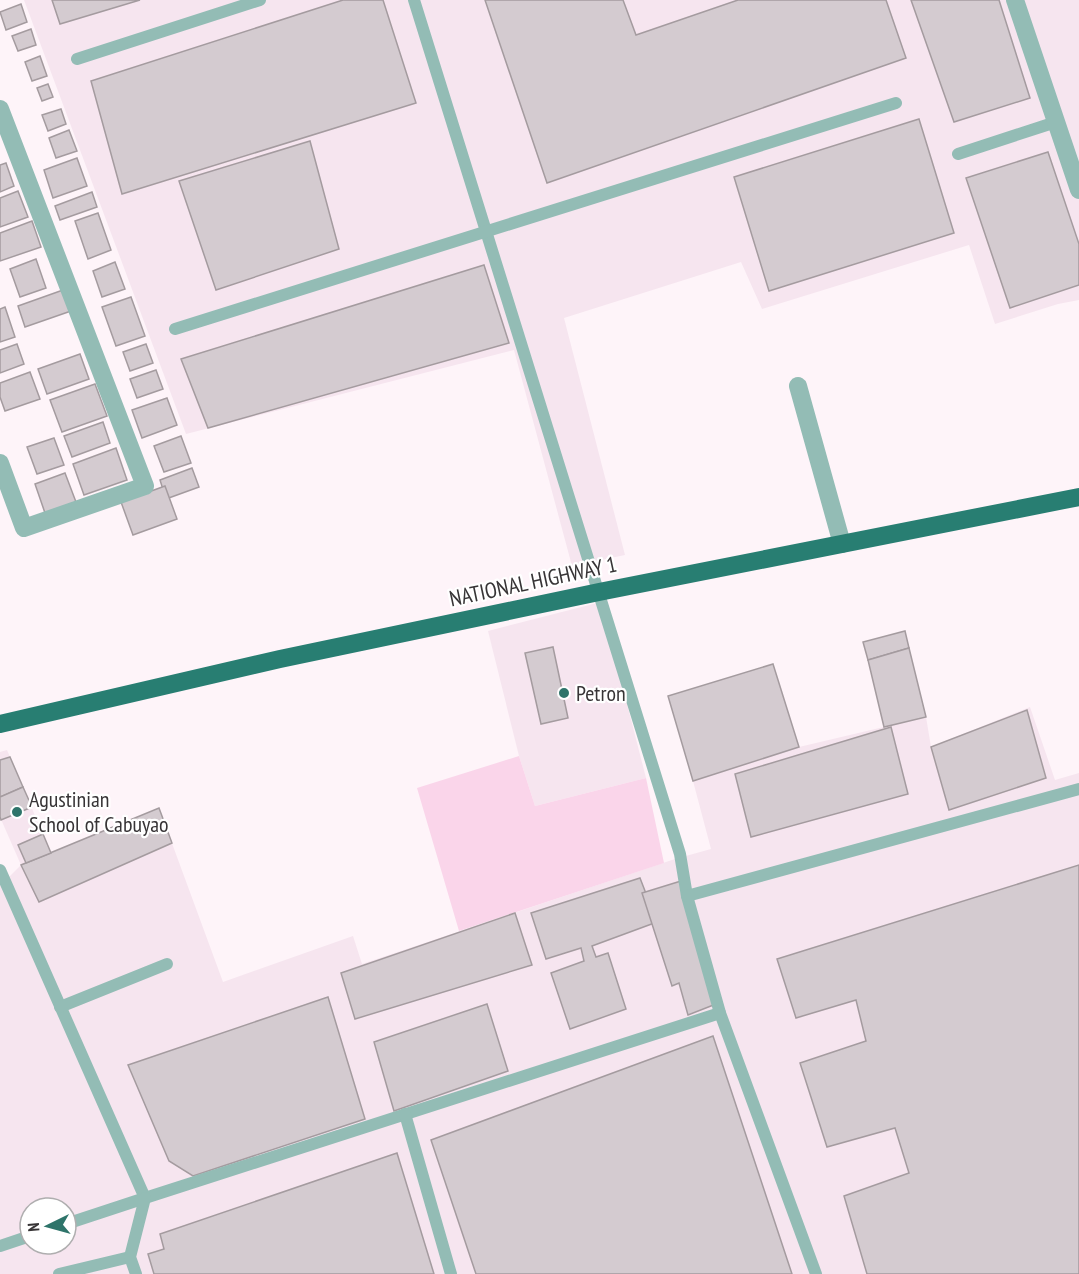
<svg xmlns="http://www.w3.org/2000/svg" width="1079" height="1274" font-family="'PT Sans Narrow',sans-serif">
	<rect width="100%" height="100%" fill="#fef4f9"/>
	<g fill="#f6e5ef" fill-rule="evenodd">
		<path d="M24 0H1079V300L1058 304 995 324 969 245 762 309 741 262 564 318 625 555 572 566 514 350 186 434Z"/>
		<path d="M601 602 646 778 535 806 519 756 488 631Z"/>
		<path d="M1030 707 1055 780 1079 773V1274H0V883L4 882 21 865 0 817V752L7 750 51 853 159 808 223 982 353 936 362 964 675 859 711 849 693 781 799 747 926 717 931 747ZM30 1208H66V1244H30Z"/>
	</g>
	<path fill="#fad5ea" d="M519 756 535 806 646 778 664 863 459 931 417 788Z"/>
	<g fill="#d4cbd0" stroke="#a49b9f" stroke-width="1.5">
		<path d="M52 0H140L60 24Z"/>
		<path d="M343 0H383L416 103 122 194 91 81Z"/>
		<path d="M485 0H623L636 35 738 0H886L906 58 547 183Z"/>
		<path d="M911 0H999L1030 98 954 122Z"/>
		<path d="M21 4 27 22 6 30 0 12Z"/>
		<path d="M31 29 36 45 18 51 12 36Z"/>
		<path d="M40 56 47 76 32 81 25 62Z"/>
		<path d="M48 84 53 97 42 101 37 88Z"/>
		<path d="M61 109 66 124 48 131 42 115Z"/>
		<path d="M919 119 954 233 769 291 734 177Z"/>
		<path d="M69 130 77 151 56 158 49 138Z"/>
		<path d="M310 141 339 249 216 290 179 181Z"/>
		<path d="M1048 152 1079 244V285L1010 308 966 178Z"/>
		<path d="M77 158 87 186 53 198 44 170Z"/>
		<path d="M6 163 14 186 0 192V165Z"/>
		<path d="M18 191 28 217 0 227V198Z"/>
		<path d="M92 192 97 207 60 220 55 206Z"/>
		<path d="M98 213 111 250 88 259 75 221Z"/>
		<path d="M32 221 41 247 0 261V233Z"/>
		<path d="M36 259 46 288 20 297 10 269Z"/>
		<path d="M115 262 125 289 102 297 93 271Z"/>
		<path d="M484 265 509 343 208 428 181 359Z"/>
		<path d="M63 290 71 311 25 327 18 306Z"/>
		<path d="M131 297 145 336 116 346 102 307Z"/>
		<path d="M5 307 15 337 0 342V309Z"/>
		<path d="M17 344 24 364 0 373V350Z"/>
		<path d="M146 344 153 363 130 371 123 352Z"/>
		<path d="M80 354 89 379 47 394 38 369Z"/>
		<path d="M156 370 163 389 137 398 130 379Z"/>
		<path d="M30 372 40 399 5 411 0 397V383Z"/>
		<path d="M95 384 107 416 62 432 50 400Z"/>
		<path d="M167 398 177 425 142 438 132 410Z"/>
		<path d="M103 422 110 443 72 457 64 436Z"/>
		<path d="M181 436 191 463 164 472 154 446Z"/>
		<path d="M54 438 64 465 37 474 27 447Z"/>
		<path d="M116 448 127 480 84 495 73 464Z"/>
		<path d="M192 468 199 487 166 499 160 480Z"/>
		<path d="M65 473 76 502 45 513 35 484Z"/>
		<path d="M165 486 177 519 133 535 121 502Z"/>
		<path d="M905 631 909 648 868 660 863 642Z"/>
		<path d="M553 647 568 718 541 724 525 653Z"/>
		<path d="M909 648 926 717 884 727 868 660Z"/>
		<path d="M773 664 799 747 693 781 668 696Z"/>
		<path d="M1027 710 1046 778 949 810 931 747Z"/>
		<path d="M891 727 908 794 751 837 735 774Z"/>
		<path d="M10 757 23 787 0 797V760Z"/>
		<path d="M23 787 32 807 1 820 0 817V797Z"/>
		<path d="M159 808 172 843 39 902 21 865Z"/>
		<path d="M43 834 51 853 26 863 18 845Z"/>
		<path d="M1079 865V1274H867L844 1196 909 1173 895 1128 827 1147 800 1063 866 1041 856 1000 796 1018 777 959Z"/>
		<path d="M640 878 657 922 592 946 596 957 608 953 626 1009 570 1029 551 973 584 961 581 948 546 959 531 913Z"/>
		<path d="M681 881 716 1004 688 1015 679 983 672 986 642 893Z"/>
		<path d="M515 913 532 965 355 1019 341 973Z"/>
		<path d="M328 997 365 1119 193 1176 169 1161 128 1065Z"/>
		<path d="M487 1004 508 1071 394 1111 374 1042Z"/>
		<path d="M713 1036 792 1274H476L431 1140Z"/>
		<path d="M397 1153 434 1274H154L148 1254 164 1249 160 1234Z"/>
	</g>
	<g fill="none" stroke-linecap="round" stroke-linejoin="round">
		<g stroke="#93bcb5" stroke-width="12">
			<path d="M414 0 680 854 687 896 720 1013 816 1274"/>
			<path d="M77 59 260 0"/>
			<path d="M958 154 1056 122"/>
			<path d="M175 329 896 103"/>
			<path d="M0 870 145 1198 720 1013"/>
			<path d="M687 896 1079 789"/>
			<path d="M60 1007 167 964"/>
			<path d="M405 1114 451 1274"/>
			<path d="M66 1224 145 1198"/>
			<path d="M0 1246 30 1236"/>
			<path d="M59 1274 130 1257"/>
			<path d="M136 1274 130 1257 145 1198"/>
		</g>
		<g stroke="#93bcb5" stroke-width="18">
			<path d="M1015 0 1079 190"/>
			<path d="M0 109 145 486 24 528 0 463"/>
			<path d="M798 386 842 544"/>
		</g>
		<path stroke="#287e72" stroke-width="18" d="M0 724 280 659 599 592 1079 497"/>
	</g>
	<g fill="#2e746a" stroke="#fff" stroke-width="2">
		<circle cx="564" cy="693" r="6"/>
		<circle cx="17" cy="812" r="6"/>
	</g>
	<g text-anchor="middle" stroke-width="4.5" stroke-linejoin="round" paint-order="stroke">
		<g font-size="22" fill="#373436" stroke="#fff">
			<text transform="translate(533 581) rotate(-12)" y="8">NATIONAL HIGHWAY 1</text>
		</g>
		<g font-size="22" fill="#373436" stroke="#fff" text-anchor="start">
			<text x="576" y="701">Petron</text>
			<text x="29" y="807">Agustinian<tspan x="29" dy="25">School of Cabuyao</tspan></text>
		</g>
	</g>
	<g transform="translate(48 1226) rotate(265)"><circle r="28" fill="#ffffff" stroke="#afaeaf" stroke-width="1.5"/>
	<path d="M0-4.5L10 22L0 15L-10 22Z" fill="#2e746a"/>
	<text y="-9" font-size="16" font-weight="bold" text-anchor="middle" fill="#373436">N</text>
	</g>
</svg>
